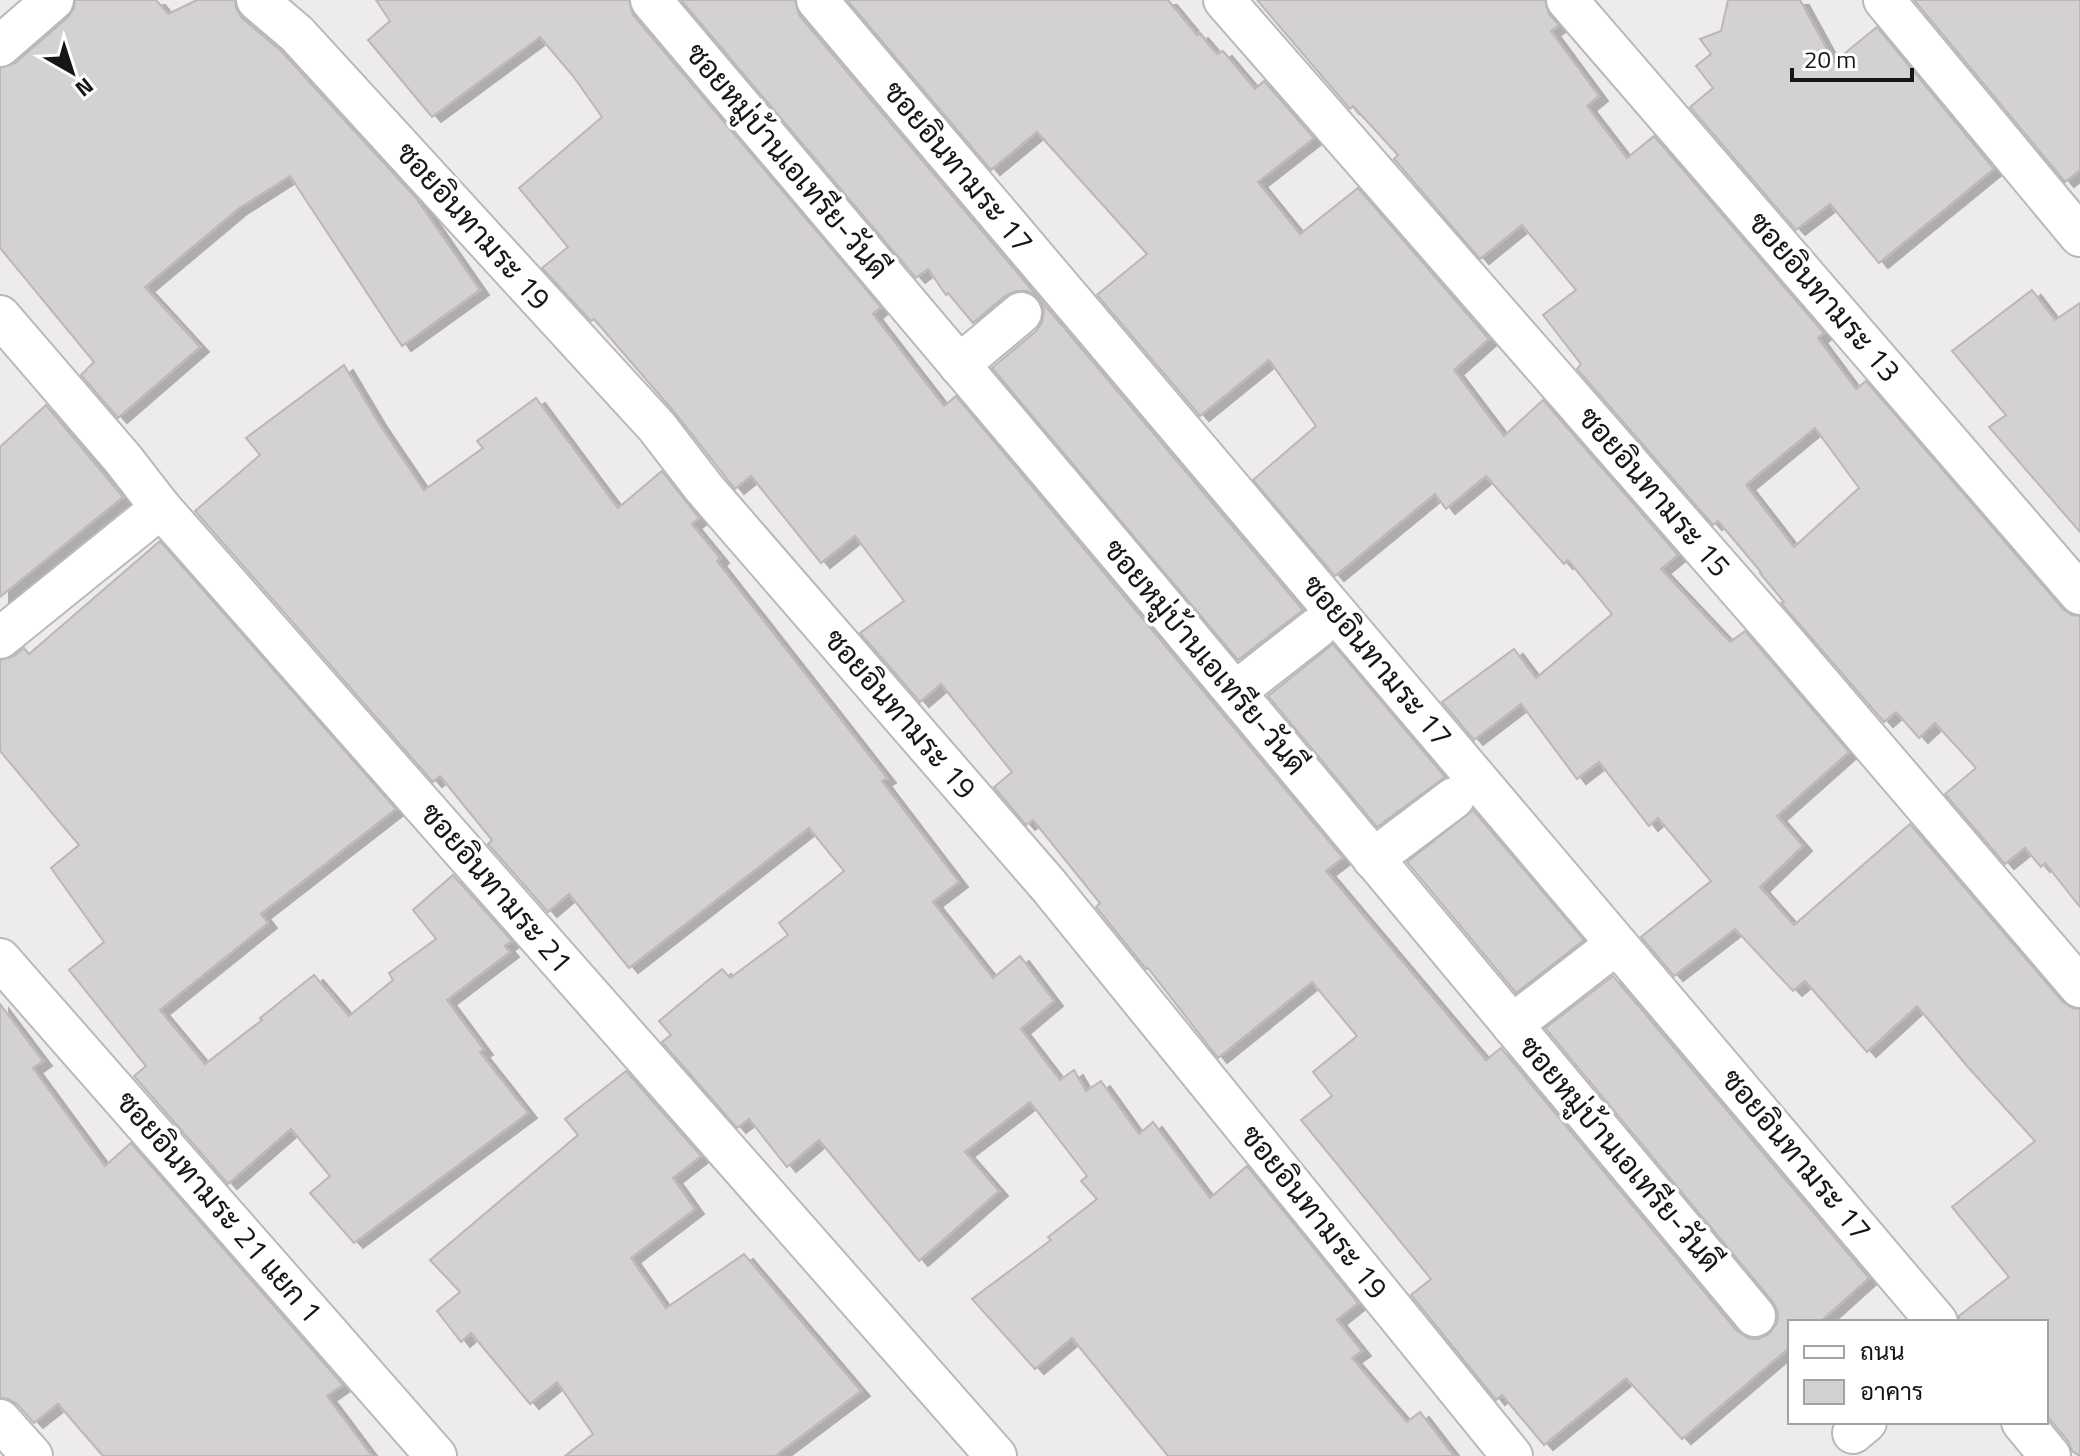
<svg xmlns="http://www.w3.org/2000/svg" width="2080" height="1456" font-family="'Titillium Web',Sarabun,sans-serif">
	<defs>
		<filter id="shadow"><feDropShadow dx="9" dy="5" stdDeviation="0" flood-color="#0004"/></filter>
	</defs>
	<rect width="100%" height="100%" fill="#eeebee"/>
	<g fill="#d4d1d4" stroke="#bab6b9" stroke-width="2" fill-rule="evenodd" filter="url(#shadow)">
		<path d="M75 0H156L168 14 197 0H235L236 8 242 18 281 51 416 198 480 290 402 346 290 176 238 209 145 287 200 347 118 418 81 375 94 362 0 248V68L15 63 68 17 74 8Z"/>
		<path d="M376 0H629L633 15 881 307 873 314 944 406 956 396 1343 858 1326 871 1486 1060 1501 1048 1737 1331 1748 1338 1758 1339 1769 1334 1777 1323 1778 1313 1773 1302 1545 1028 1613 976 1869 1278 1820 1322H1790V1347L1682 1439 1626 1378 1544 1445 1502 1395 1496 1400 1411 1295 1431 1279 1301 1120 1332 1096 1313 1072 1357 1036 1312 982 1218 1058 1148 968 1146 969 1096 907 1100 903 1033 820 1026 825 994 787 1012 772 941 684 920 702 860 633 904 601 855 536 821 563 751 476 735 489 675 413 594 319 591 321 542 268 568 247 519 188 602 117 573 76 540 37 432 117 368 40 390 21Z"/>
		<path d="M681 0H795L799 15 1303 610 1238 660 992 368 1036 331 1042 322 1044 310 1039 299 1028 291H1016L1006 295 973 323 948 293 946 295 928 269 916 278Z"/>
		<path d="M847 0H1168L1197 35 1199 33 1217 54 1223 51 1255 89 1264 81 1314 138 1258 182 1300 234 1358 188 1489 339 1454 370 1504 436 1543 400 1678 555 1661 569 1730 642 1745 631 1849 752 1777 816 1803 846 1760 887 1794 925 1910 824 2063 1002 2072 1008 2080 1009V1456L2072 1451 2068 1441 2046 1415V1322H1959V1316L2009 1277 1952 1207 2035 1141 1967 1066 1917 1006 1867 1052 1805 981 1793 991 1735 929 1674 976 1641 937 1711 881 1658 818 1649 826 1599 762 1577 779 1521 704 1474 740 1442 702 1514 649 1536 678 1612 614 1568 560 1564 564 1486 476 1446 509 1435 494 1335 576 1253 480 1316 426 1269 360 1200 416 1097 295 1147 254 1037 132 991 170Z"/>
		<path d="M1257 0H1545L1549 14 1559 25 1551 31 1599 96 1587 106 1627 158 1654 136 1824 333 1818 338 1856 389 1866 381 2063 609 2072 615 2080 616V907L2045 863 2041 867 2025 848 2005 864 1945 794 1976 768 1935 723 1919 738 1896 712 1884 722 1781 603 1784 602 1760 573 1761 572 1718 521 1713 525 1577 369 1581 364 1543 315 1576 290 1522 225 1480 259 1394 159 1398 155 1353 106 1350 109ZM1815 428 1859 488 1794 547 1746 485Z"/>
		<path d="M1728 0H1800L1834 62 1877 27 1994 169 1879 263 1830 204 1796 230 1690 107 1713 88 1696 66 1711 54 1700 39 1721 31Z"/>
		<path d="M1914 0H2080V170L2065 182Z"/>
		<path d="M2032 290 2055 320 2080 303V532L1989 427 2006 415 1952 351Z"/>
		<path d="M344 365 378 422 424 490 483 448 477 441 536 398 618 508 662 471 699 518 692 524 720 558 717 561 887 778 882 781 959 882 933 902 993 978 1020 956 1054 1001 1021 1029 1060 1080 1074 1070 1086 1091 1101 1081 1139 1134 1153 1122 1210 1198 1247 1166 1358 1303 1337 1320 1362 1351 1352 1358 1407 1422 1420 1412 1454 1456H1168L1072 1338 1035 1369 972 1299 1051 1240 1048 1237 1097 1199 1081 1181 1087 1176 1030 1102 965 1152 999 1191 919 1261 819 1140 787 1167 749 1119 737 1128 662 1042 671 1035 659 1021 722 969 730 978 788 935 779 923 844 871 809 828 629 968 569 894 548 912 488 844 492 840 440 776 433 782 195 511 260 455 246 438Z"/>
		<path d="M46 405 123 497 0 597V447Z"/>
		<path d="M160 541 396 809 261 914 268 923 160 1010 205 1064 262 1020 260 1018 314 975 349 1016 393 980 389 973 436 939 413 910 453 875 512 941 505 946 510 952 447 1000 484 1050 480 1052 528 1113 354 1243 310 1193 330 1176 291 1129 228 1184 134 1076 146 1066 69 970 104 942 51 868 79 845 0 751V660L14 656 24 648 29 654Z"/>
		<path d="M1333 644 1445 777 1377 827 1268 696Z"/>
		<path d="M1473 810 1584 940 1516 993 1407 862Z"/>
		<path d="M0 1004 43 1061 33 1068 105 1166 131 1143 343 1385 327 1396 372 1456H103L58 1404 34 1423 17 1404 8 1399 0 1398Z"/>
		<path d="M626 1071 701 1156 673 1178 695 1209 631 1258 666 1308 744 1254 861 1391 775 1456H565L593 1434 557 1382 530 1404 471 1333 461 1342 437 1311 460 1292 430 1260 578 1135 565 1119Z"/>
	</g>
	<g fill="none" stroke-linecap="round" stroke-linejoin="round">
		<defs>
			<g id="minor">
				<path d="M257 0 297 34 657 427 704 488 1049 886 1512 1456"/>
				<path d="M651 0 1148 588 1755 1316"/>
				<path d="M817 0 1937 1322"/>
				<path d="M1224 0 1777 633 2080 987"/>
				<path d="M1567 0 2080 594"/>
				<path d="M1884 0 2080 236"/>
				<path d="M0 46 53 0"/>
				<path d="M0 316 123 459 161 508 996 1456"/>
				<path d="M959 365 1021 313"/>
				<path d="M0 638 161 508"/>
				<path d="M1235 692 1317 628"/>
				<path d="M1373 859 1454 798"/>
				<path d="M0 959 436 1456"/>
				<path d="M1512 1025 1601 956"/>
				<path d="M0 1420 32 1456"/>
				<path d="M2022 1422 2050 1456"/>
				<path d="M1853 1433 1866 1422"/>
			</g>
		</defs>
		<use href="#minor" stroke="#bbb8bb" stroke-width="44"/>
		<use href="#minor" stroke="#fff" stroke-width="40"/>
	</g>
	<g text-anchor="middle" stroke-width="7" stroke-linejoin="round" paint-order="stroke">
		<g font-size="30" fill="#171617" stroke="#fff">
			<text transform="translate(787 161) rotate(50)" y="10">ซอยหมู่บ้านเอเทรีย-วันดี</text>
			<text transform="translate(958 167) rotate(50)" y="10">ซอยอินทามระ 17</text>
			<text transform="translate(473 226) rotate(48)" y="10">ซอยอินทามระ 19</text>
			<text transform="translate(1824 297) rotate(49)" y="10">ซอยอินทามระ 13</text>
			<text transform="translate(1654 492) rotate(49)" y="10">ซอยอินทามระ 15</text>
			<text transform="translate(1205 657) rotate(50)" y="10">ซอยหมู่บ้านเอเทรีย-วันดี</text>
			<text transform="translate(1377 661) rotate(50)" y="10">ซอยอินทามระ 17</text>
			<text transform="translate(900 714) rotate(49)" y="10">ซอยอินทามระ 19</text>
			<text transform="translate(496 888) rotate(49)" y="10">ซอยอินทามระ 21</text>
			<text transform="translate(1620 1154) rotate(50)" y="10">ซอยหมู่บ้านเอเทรีย-วันดี</text>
			<text transform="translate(1796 1155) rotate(50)" y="10">ซอยอินทามระ 17</text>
			<text transform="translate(219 1207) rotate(49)" y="10">ซอยอินทามระ 21 แยก 1</text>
			<text transform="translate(1314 1212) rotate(51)" y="10">ซอยอินทามระ 19</text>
		</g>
	</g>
	<rect x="1788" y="1320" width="260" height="104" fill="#ffffff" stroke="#a2a2a2" stroke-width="2"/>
	<rect x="1804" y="1346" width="40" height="12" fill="#ffffff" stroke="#a2a2a2" stroke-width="2"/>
	<text x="1860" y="1360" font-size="24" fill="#171617">ถนน</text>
	<rect x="1804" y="1380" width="40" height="24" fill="#d4d1d4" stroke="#a2a2a2" stroke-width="2"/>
	<text x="1860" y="1400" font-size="24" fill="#171617">อาคาร</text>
	<g transform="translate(72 72) rotate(141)" stroke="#ffffff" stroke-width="6" paint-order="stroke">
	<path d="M0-6L14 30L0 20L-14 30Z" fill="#171617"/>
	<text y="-12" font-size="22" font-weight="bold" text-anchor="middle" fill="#171617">N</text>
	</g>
	<path d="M1792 68v12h120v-12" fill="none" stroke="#171617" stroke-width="4"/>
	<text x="1804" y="68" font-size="24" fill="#171617" stroke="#ffffff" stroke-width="6" paint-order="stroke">20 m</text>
</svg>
